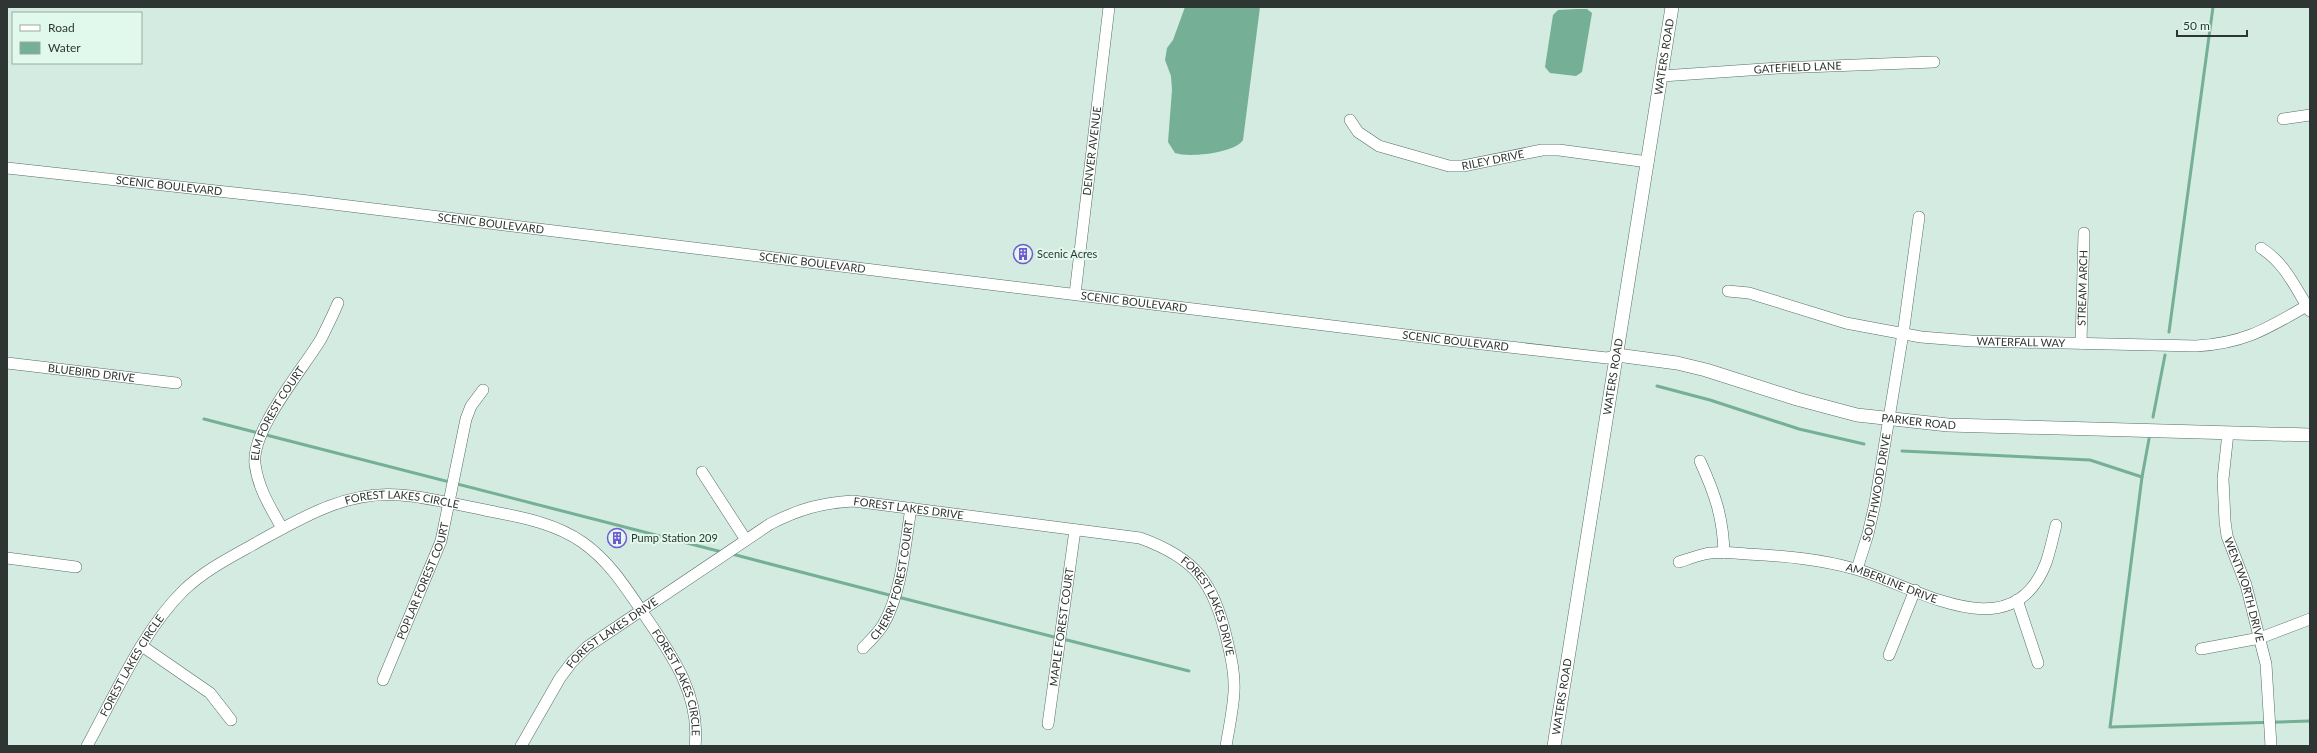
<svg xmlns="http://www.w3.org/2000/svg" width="2317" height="753" font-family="Lato,sans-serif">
	<rect width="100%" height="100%" fill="#d3ebe0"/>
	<g fill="#75af95">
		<path d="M1185 7H1260L1243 140C1235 153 1189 158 1175 153L1168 142 1172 90 1171 76 1165 60 1167 48 1173 40Z"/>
		<path d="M1577 9H1587L1592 13 1582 72 1576 76 1550 73 1545 67 1553 15 1558 10Z"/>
	</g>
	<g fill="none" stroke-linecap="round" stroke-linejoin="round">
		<g stroke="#75af95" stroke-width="3">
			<path d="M2169 332 2213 7"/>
			<path d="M1657 386 1710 400 1799 429 1864 444"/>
			<path d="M2153 417 2165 355"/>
			<path d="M204 419 722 552"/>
			<path d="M2149 439 2142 477 2110 727 2310 721"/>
			<path d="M1902 451 2090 460 2142 477"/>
			<path d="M732 554 893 596"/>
			<path d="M898 597 1058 638"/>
			<path d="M1063 639 1189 671"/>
		</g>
		<defs>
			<g id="minor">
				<path id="s1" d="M1662 76 1778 68 1934 62"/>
				<path d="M2283 119 2310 115"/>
				<path id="s2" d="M1350 120 1358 132 1379 146 1449 166H1463L1542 150H1559L1648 162"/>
				<path id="s3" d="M7 168 300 200 1447 340 1607 358 1617 355"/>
				<path d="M2261 248C2285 263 2295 287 2310 311"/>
				<path id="s4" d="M1728 291 1749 293 1846 323 1921 337 1971 341 2196 346C2246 343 2268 328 2310 304"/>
				<path id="s5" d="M1075 294 1109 7"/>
				<path id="s6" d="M2081 343 2084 233"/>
				<path id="s7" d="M7 363 176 383"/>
				<path id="s8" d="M2228 433 2223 479 2225 521 2227 536 2246 585 2266 664 2271 746"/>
				<path d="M1700 461C1715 494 1723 517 1724 553"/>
				<path d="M702 472 746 540"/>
				<path id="s9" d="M282 528C270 507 258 488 255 464 251 430 303 369 321 339 327 327 333 315 338 303"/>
				<path d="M7 558 76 567"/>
				<path id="s10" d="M1679 562C1688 559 1696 556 1705 554 1719 551 1734 553 1747 554 1784 556 1820 559 1855 569 1914 585 2011 653 2046 563 2050 551 2053 538 2056 525"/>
				<path id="s11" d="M1857 569 1868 534 1875 503 1904 327 1919 217"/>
				<path d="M2017 600 2038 663"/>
				<path d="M142 646 210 693 231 720"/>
				<path id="s12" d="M863 648C870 641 878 633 883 625 902 593 905 544 911 508"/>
				<path d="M2201 649 2260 638 2310 619"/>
				<path d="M1889 655 1915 590"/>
				<path id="s13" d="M383 680 441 541 466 419 471 406 483 390"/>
				<path id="s14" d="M1048 724 1075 530"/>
				<path id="s15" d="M87 746C115 695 143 630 184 590 205 570 231 557 256 543 301 518 347 490 400 495 429 497 457 505 485 510 519 517 553 522 582 542 608 560 624 585 641 610 669 651 701 693 695 746"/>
				<path id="s16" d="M521 746 560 678 572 662 587 647 770 524C799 509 821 503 853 501L1140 538C1196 558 1214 583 1227 640 1231 657 1235 674 1234 692 1233 710 1229 728 1226 746"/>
			</g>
			<g id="tertiary">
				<path id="s17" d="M1617 355 1677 363 1706 370 1797 399 1857 415 1948 425 2310 435"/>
				<path id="s18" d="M1554 746 1672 7"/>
			</g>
		</defs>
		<use href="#minor" stroke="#586d63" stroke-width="12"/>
		<use href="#tertiary" stroke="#586d63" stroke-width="14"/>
		<use href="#minor" stroke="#fff" stroke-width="11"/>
		<use href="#tertiary" stroke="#fff" stroke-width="13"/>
	</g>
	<defs>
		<symbol id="building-ring" viewBox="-11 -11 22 22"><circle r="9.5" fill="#e1f9ed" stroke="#7258d2" stroke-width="1.5"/><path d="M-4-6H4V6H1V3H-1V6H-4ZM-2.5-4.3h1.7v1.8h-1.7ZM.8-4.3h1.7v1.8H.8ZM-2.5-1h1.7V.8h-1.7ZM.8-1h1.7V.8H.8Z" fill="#7258d2"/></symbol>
	</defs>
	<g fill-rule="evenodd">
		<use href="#building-ring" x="1012" y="243" width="22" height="22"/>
		<use href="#building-ring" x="606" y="527" width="22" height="22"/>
	</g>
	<g text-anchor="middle" stroke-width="4" stroke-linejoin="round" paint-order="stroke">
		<g font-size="11" fill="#2d3632" stroke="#e1f9ed">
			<text dy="4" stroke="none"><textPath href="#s18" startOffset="698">WATERS ROAD</textPath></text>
			<text dy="4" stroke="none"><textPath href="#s1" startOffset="136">GATEFIELD LANE</textPath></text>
			<text dy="4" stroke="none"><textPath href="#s5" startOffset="144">DENVER AVENUE</textPath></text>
			<text dy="4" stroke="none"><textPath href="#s2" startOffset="157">RILEY DRIVE</textPath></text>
			<text dy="4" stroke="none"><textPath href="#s3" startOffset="163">SCENIC BOULEVARD</textPath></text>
			<text dy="4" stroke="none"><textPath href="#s3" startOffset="487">SCENIC BOULEVARD</textPath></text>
			<text dy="4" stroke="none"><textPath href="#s3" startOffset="811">SCENIC BOULEVARD</textPath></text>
			<text dy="4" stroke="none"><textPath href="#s6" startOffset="55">STREAM ARCH</textPath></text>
			<text dy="4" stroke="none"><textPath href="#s3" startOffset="1135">SCENIC BOULEVARD</textPath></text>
			<text dy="4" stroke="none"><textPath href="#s3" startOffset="1459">SCENIC BOULEVARD</textPath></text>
			<text dy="4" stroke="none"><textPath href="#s4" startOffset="299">WATERFALL WAY</textPath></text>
			<text dy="4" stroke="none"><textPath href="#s7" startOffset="85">BLUEBIRD DRIVE</textPath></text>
			<text dy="4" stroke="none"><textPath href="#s18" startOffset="374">WATERS ROAD</textPath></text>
			<text dy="4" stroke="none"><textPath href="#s9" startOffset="126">ELM FOREST COURT</textPath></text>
			<text dy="4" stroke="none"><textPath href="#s17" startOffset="310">PARKER ROAD</textPath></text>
			<text dy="4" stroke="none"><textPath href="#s11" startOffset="84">SOUTHWOOD DRIVE</textPath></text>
			<text dy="4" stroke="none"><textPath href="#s15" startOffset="427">FOREST LAKES CIRCLE</textPath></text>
			<text dy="4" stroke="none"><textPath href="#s16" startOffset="483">FOREST LAKES DRIVE</textPath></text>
			<text dy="4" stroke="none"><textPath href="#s12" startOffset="76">CHERRY FOREST COURT</textPath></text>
			<text dy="4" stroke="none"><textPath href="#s13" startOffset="107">POPLAR FOREST COURT</textPath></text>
			<text dy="4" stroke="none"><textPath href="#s10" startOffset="218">AMBERLINE DRIVE</textPath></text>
			<text dy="4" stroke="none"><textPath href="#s8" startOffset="160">WENTWORTH DRIVE</textPath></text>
			<text dy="4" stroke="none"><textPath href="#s16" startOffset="819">FOREST LAKES DRIVE</textPath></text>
			<text dy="4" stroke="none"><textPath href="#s14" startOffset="98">MAPLE FOREST COURT</textPath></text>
			<text dy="4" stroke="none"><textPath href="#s16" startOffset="148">FOREST LAKES DRIVE</textPath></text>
			<text dy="4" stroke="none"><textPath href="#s15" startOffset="92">FOREST LAKES CIRCLE</textPath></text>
			<text dy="4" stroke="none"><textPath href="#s15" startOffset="787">FOREST LAKES CIRCLE</textPath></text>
			<text dy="4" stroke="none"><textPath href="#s18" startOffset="50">WATERS ROAD</textPath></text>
		</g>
		<g font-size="11" fill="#2d3632" stroke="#e1f9ed" text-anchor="start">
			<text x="1037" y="258">Scenic Acres</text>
			<text x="631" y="542">Pump Station 209</text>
		</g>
	</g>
	<rect width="2317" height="753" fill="none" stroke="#2d3632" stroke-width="16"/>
	<rect x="12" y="12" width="130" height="52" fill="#e1f9ed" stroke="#99aba2"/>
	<rect x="20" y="25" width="20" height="6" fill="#ffffff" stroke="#99aba2"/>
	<text x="48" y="32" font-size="12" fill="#2d3632">Road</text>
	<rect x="20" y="42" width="20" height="12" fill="#75af95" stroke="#99aba2"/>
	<text x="48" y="52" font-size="12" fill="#2d3632">Water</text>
	<path d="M2177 30v6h70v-6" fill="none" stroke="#2d3632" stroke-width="2"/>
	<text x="2183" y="30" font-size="12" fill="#2d3632" stroke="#e1f9ed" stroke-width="3" paint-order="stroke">50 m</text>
</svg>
